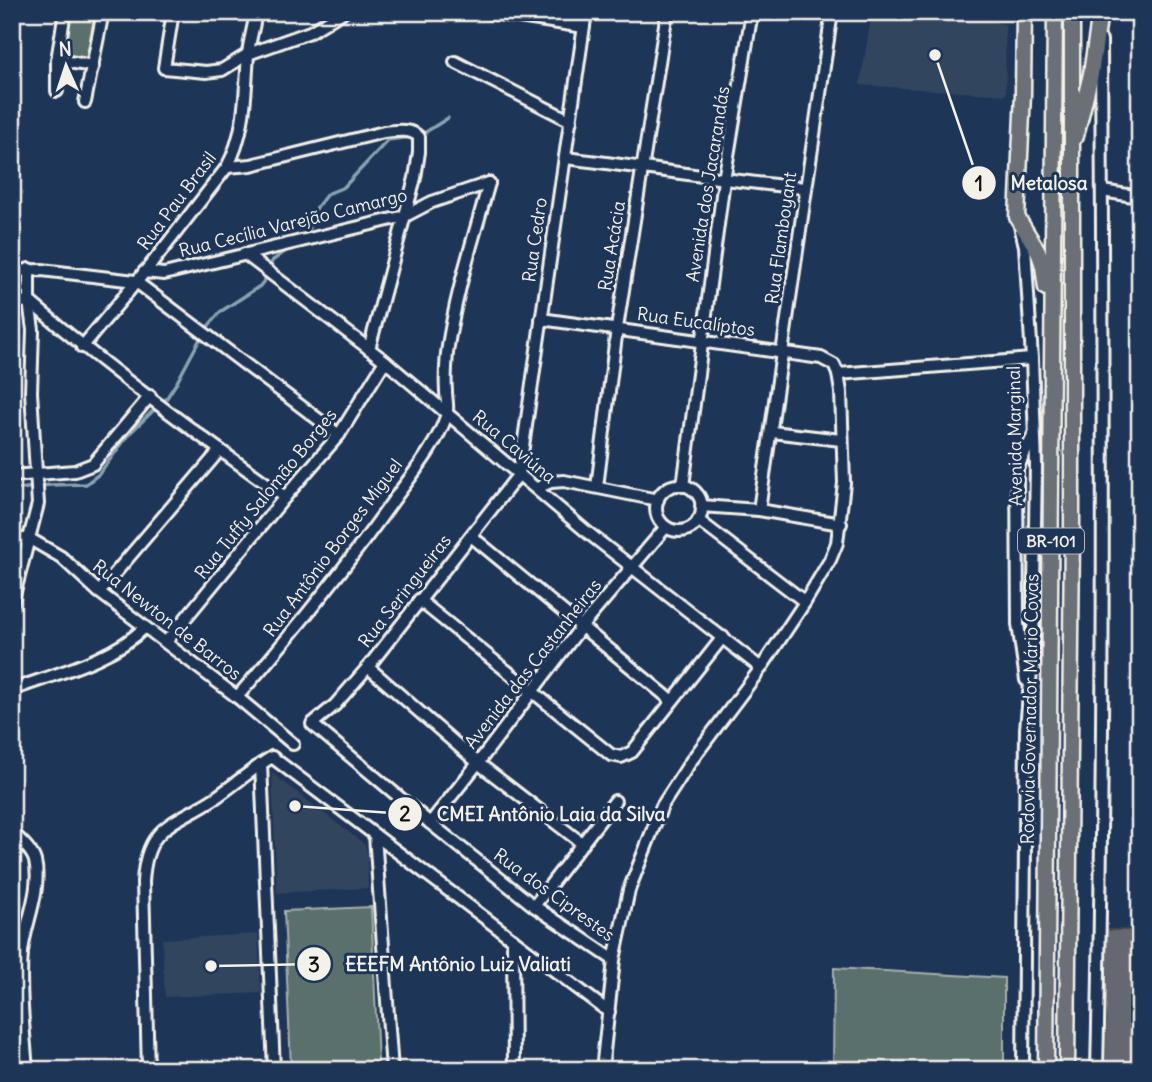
<svg xmlns="http://www.w3.org/2000/svg" width="1152" height="1082" font-family="Delius,sans-serif">
	<rect width="100%" height="100%" fill="#1d3557"/>
	<filter id="ink" filterUnits="userSpaceOnUse"><feTurbulence type="fractalNoise" baseFrequency=".0143" numOctaves="2"/><feDisplacementMap in="SourceGraphic" scale="14" xChannelSelector="R" yChannelSelector="G"/><feConvolveMatrix kernelMatrix="1 2 1 2 8 2 1 2 1" color-interpolation-filters="sRGB"/></filter>
	<g filter="url(#ink)">
		<g fill="#33445e">
			<path d="M872 12H957L1005 25 1006 95 860 85Z"/>
			<path d="M272 773 364 844 367 850 368 888 277 893Z"/>
			<path d="M258 934 261 993 165 997 162 939Z"/>
		</g>
		<g fill="#5a706c" stroke="#a7b0aa" stroke-width="2">
			<path d="M68 12H95L86 60 60 56Z"/>
			<path d="M371 907 378 1063 291 1067 284 911Z"/>
			<path d="M834 968 1004 978V1070H833Z"/>
		</g>
		<g fill="none" stroke-linecap="round" stroke-linejoin="round">
			<g stroke="#8aa3af" stroke-width="3.5">
				<path d="M421 135 448 118"/>
				<path d="M303 236 309 229 317 207 327 194 344 187 388 140 412 137"/>
				<path d="M269 270 272 261 290 248"/>
				<path d="M205 330 220 312 260 286 267 277"/>
				<path d="M166 399 177 382 201 337"/>
				<path d="M12 490 50 485 86 484 99 474 130 433 157 407"/>
			</g>
		</g>
		<path fill="#65686f" stroke="#47494e" stroke-width="2" d="M1107 930H1140V1070H1105Z"/>
		<g fill="none" stroke-linecap="round" stroke-linejoin="round">
			<defs>
				<g id="minor">
					<path d="M173 12 164 68 206 72 222 70 248 54 310 32 343 12"/>
					<path d="M485 12 584 27"/>
					<path d="M586 12 519 474 368 667 335 705 312 724 430 823 534 906 614 960"/>
					<path d="M57 60 93 66"/>
					<path d="M455 62 571 121"/>
					<path d="M57 91V60L65 12"/>
					<path d="M85 102 103 12"/>
					<path d="M565 158C645 167 725 181 806 188"/>
					<path d="M227 167 251 165 384 132C395 131 411 128 419 137V152L415 178 369 349"/>
					<path d="M1102 191 1140 197"/>
					<path d="M1020 226 1025 246 1032 359 1036 465 1033 647 1026 729 1023 1070"/>
					<path d="M245 254 385 361 587 532 761 668"/>
					<path d="M12 271 42 270 135 281 339 435"/>
					<path d="M144 272 164 274 405 216 432 202 489 183"/>
					<path d="M29 301C111 371 197 434 285 497"/>
					<path d="M12 303 29 301"/>
					<path d="M541 319 821 358 834 365 838 374 841 392 844 483 837 543 830 560 805 602 761 668 691 761 662 806 629 890 614 960 602 1070"/>
					<path d="M82 347 153 262 227 167C246 132 245 93 248 55 249 41 254 27 256 12"/>
					<path d="M838 374 1032 359"/>
					<path d="M772 432 841 440"/>
					<path d="M12 476 75 471 93 464 150 396"/>
					<circle cx="679" cy="508" r="23"/>
					<path d="M683 486 724 180 752 12"/>
					<path d="M597 487 617 328 667 12"/>
					<path d="M537 488 551 482 564 481 658 500"/>
					<path d="M701 506 759 510 841 524"/>
					<path d="M759 510 832 12"/>
					<path d="M698 520 805 602"/>
					<path d="M471 536 671 700"/>
					<path d="M12 539H30L61 557 99 592 237 697 293 744"/>
					<path d="M99 592 220 450"/>
					<path d="M419 600 611 755 621 757 632 752 723 637"/>
					<path d="M12 603 38 504 31 392 33 330 29 301V269"/>
					<path d="M166 642 285 497 339 435 385 361"/>
					<path d="M368 667 478 763 583 844"/>
					<path d="M1026 680 1018 624 1017 469 1034 434"/>
					<path d="M12 690C54 674 112 660 144 628"/>
					<path d="M237 697C293 633 346 567 395 498 414 472 436 446 446 417 449 409 446 399 446 391 445 379 446 365 447 353 455 295 473 240 489 183"/>
					<path d="M261 764 274 1070"/>
					<path d="M430 823 478 763 581 627 666 527"/>
					<path d="M12 832C20 840 32 850 35 861 42 890 25 923 22 952 19 991 24 1031 27 1070"/>
					<path d="M375 835 392 1070"/>
					<path d="M534 906 615 801"/>
					<path d="M513 939 514 1070"/>
					<path d="M148 1070 143 882C146 824 174 825 215 798 234 785 252 769 272 757L609 1012"/>
					<path d="M1097 1070C1105 727 1103 383 1101 40"/>
				</g>
				<g id="major">
					<path d="M1024 12 1023 94 1017 217 1038 251 1043 266 1046 288"/>
					<path d="M1076 136 1091 74 1100 12"/>
					<path d="M1046 1070 1055 12"/>
					<path d="M1067 1070 1072 533V12"/>
				</g>
			</defs>
			<use href="#minor" stroke="#f4f1e8" stroke-width="16"/>
			<use href="#major" stroke="#f4f1e8" stroke-width="19"/>
			<use href="#minor" stroke="#1d3557" stroke-width="10"/>
			<use href="#major" stroke="#6a7074" stroke-width="14"/>
		</g>
	</g>
	<g text-anchor="middle" stroke-width="6" stroke-linejoin="round" paint-order="stroke">
		<rect fill="#1d3557" stroke="#b4b9bc" stroke-width="2" x="1018" y="528.5" width="66" height="25" rx="5"/>
		<g font-size="16" font-weight="bold" fill="#f4f1e8">
			<text x="1051" y="547">BR-101</text>
		</g>
		<g font-size="18" fill="#f4f1e8" stroke="#1d3557">
			<text transform="translate(708 184) rotate(-81)" y="6">Avenida dos Jacarandás</text>
			<text transform="translate(177 201) rotate(-53)" y="6">Rua Pau Brasil</text>
			<text transform="translate(293 223) rotate(-14)" y="6">Rua Cecília Varejão Camargo</text>
			<text transform="translate(781 238) rotate(-82)" y="6">Rua Flamboyant</text>
			<text transform="translate(535 240) rotate(-82)" y="6">Rua Cedro</text>
			<text transform="translate(612 246) rotate(-81)" y="6">Rua Acácia</text>
			<text transform="translate(696 322) rotate(8)" y="6">Rua Eucalíptos</text>
			<text transform="translate(1015 436) rotate(-91)" y="6">Avenida Marginal</text>
			<text transform="translate(514 447) rotate(40)" y="6">Rua Caviúna</text>
			<text transform="translate(266 494) rotate(-51)" y="6">Rua Tuffy Salomão Borges</text>
			<text transform="translate(333 548) rotate(-53)" y="6">Rua Antônio Borges Miguel</text>
			<text transform="translate(405 591) rotate(-52)" y="6">Rua Seringueiras</text>
			<text transform="translate(167 620) rotate(38)" y="6">Rua Newton de Barros</text>
			<text transform="translate(533 664) rotate(-52)" y="6">Avenida das Castanheiras</text>
			<text transform="translate(1030 709) rotate(-89)" y="6">Rodovia Governador Mário Covas</text>
			<text transform="translate(554 895) rotate(36)" y="6">Rua dos Ciprestes</text>
		</g>
	</g>
	<path fill="none" stroke="#f4f1e8" stroke-width="2.5" d="M935 55L979 183M295 806L405 814M211 966L314 964"/>
	<g fill="#f4f1e8" stroke="#1d3557" stroke-width="2.5">
		<circle cx="935" cy="55" r="7"/>
		<circle cx="295" cy="806" r="7"/>
		<circle cx="211" cy="966" r="7"/>
		<circle cx="979" cy="183" r="18"/>
		<circle cx="405" cy="814" r="18"/>
		<circle cx="314" cy="964" r="18"/>
	</g>
	<g font-size="21" text-anchor="middle" font-weight="bold" fill="#111">
		<text x="979" y="191">1</text>
		<text x="405" y="821">2</text>
		<text x="314" y="972">3</text>
	</g>
	<g font-size="19" text-anchor="middle" font-weight="bold" fill="#f4f1e8" stroke="#1d3557" stroke-width="6" stroke-linejoin="round" paint-order="stroke">
		<text x="1049" y="190">Metalosa</text>
		<text x="551" y="821">CMEI Antônio Laia da Silva</text>
		<text x="458" y="971">EEEFM Antônio Luiz Valiati</text>
	</g>
	<rect width="1152" height="1082" fill="none" stroke="#1d3557" stroke-width="42"/>
	<rect x="21" y="21" width="1110" height="1040" fill="none" stroke="#f4f1e8" stroke-width="2.5" filter="url(#ink)"/>
	<g transform="translate(66 66) rotate(357)" stroke="#1d3557" stroke-width="5" paint-order="stroke">
	<path d="M0-5L12 26L0 18L-12 26Z" fill="#f4f1e8"/>
	<text y="-10" font-size="19" font-weight="bold" text-anchor="middle" fill="#f4f1e8">N</text>
	</g>
</svg>
